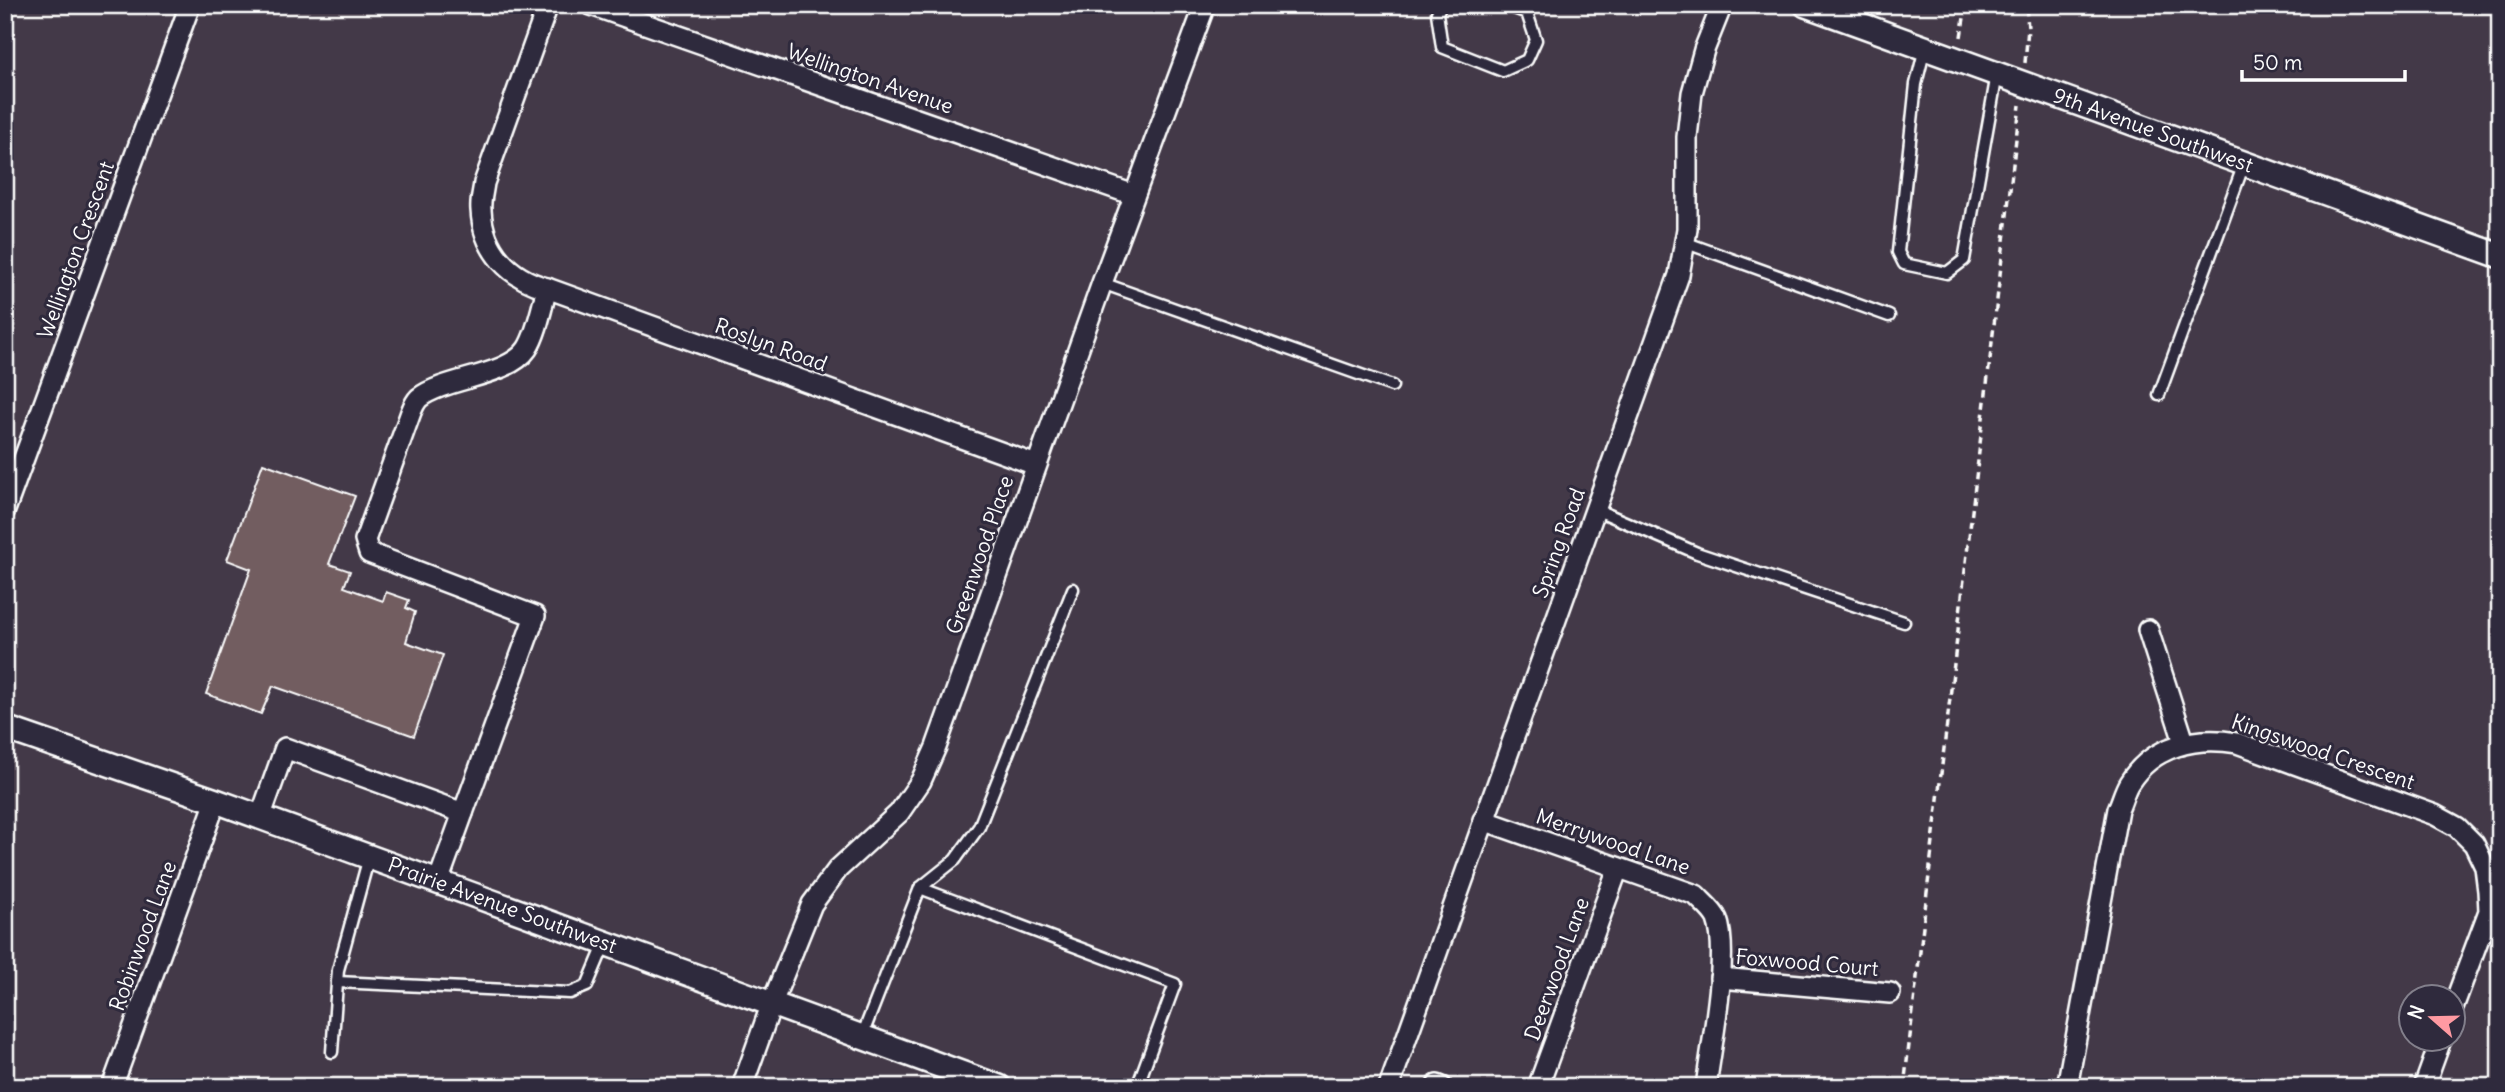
<svg xmlns="http://www.w3.org/2000/svg" width="2505" height="1092" font-family="Delius,sans-serif">
	<rect width="100%" height="100%" fill="#433948"/>
	<filter id="ink" filterUnits="userSpaceOnUse"><feTurbulence type="fractalNoise" baseFrequency=".0143" numOctaves="2"/><feDisplacementMap in="SourceGraphic" scale="14" xChannelSelector="R" yChannelSelector="G"/><feConvolveMatrix kernelMatrix="1 2 1 2 8 2 1 2 1" color-interpolation-filters="sRGB"/></filter>
	<g filter="url(#ink)">
		<path fill="#725d60" stroke="#fff" stroke-width="2" d="M263 463 355 496 329 564 350 571 344 587 383 601 386 592 409 600 406 608 415 612 406 642 443 655 414 736 273 686 261 714 206 694 251 569 227 560Z"/>
		<g fill="none" stroke-linecap="round" stroke-linejoin="round">
			<defs>
				<g id="service">
					<path d="M1441 5 1437 13 1442 47 1503 71 1527 60 1536 40 1527 13 1506 5"/>
					<path d="M1925 48 1916 84 1898 252 1904 264 1947 273 1964 260 1997 74"/>
					<path d="M1684 242 1889 316"/>
					<path d="M1102 283 1392 386"/>
					<path d="M2159 395 2244 164"/>
					<path d="M1595 509 1697 553 1904 622"/>
					<path d="M920 888 1175 984 1137 1087"/>
					<path d="M337 982 570 993 587 986 605 943"/>
					<path d="M862 1036 920 888 955 860 979 827 1073 589"/>
					<path d="M332 1052 338 970 369 857"/>
				</g>
				<g id="minor">
					<path d="M548 5 484 183C483 192 480 201 481 210 483 250 509 278 547 288L1036 465"/>
					<path d="M591 5 1134 195"/>
					<path d="M5 510 190 5"/>
					<path d="M2148 630 2184 742"/>
					<path d="M260 818 285 748 463 813 535 616 369 553 365 540 411 412C413 407 416 401 419 398 446 377 508 377 527 349 537 334 542 306 547 288"/>
					<path d="M1483 820 1696 895C1702 902 1713 910 1717 919 1730 954 1711 1047 1706 1087"/>
					<path d="M438 882 463 813"/>
					<path d="M1720 978 1890 993"/>
					<path d="M1437 1085 1442 1087"/>
					<path d="M112 1087 216 801"/>
					<path d="M742 1087 772 1003 812 904 838 869 899 813 921 781 936 747 1102 283 1205 5"/>
					<path d="M1389 1087 1679 275 1687 229V137L1692 93 1704 50 1722 5"/>
					<path d="M1538 1087 1618 868"/>
					<path d="M2067 1087 2118 809C2122 801 2124 791 2129 783 2153 745 2196 736 2237 743L2435 815 2457 827 2474 844 2485 867 2488 891 2489 911 2452 1010"/>
					<path d="M2424 1087 2441 1040"/>
				</g>
				<g id="tertiary">
					<path id="s1" d="M1806 5 2500 256"/>
					<path id="s2" d="M5 728 216 801 999 1087"/>
				</g>
			</defs>
			<use href="#service" stroke="#fff" stroke-width="15"/>
			<use href="#minor" stroke="#fff" stroke-width="24"/>
			<use href="#tertiary" stroke="#fff" stroke-width="28"/>
			<g stroke="#fff" stroke-width="3.5" stroke-dasharray="7 5" stroke-linecap="butt">
				<path d="M1961 37 1966 5"/>
				<path d="M2025 63 2028 28 2026 5"/>
				<path d="M1904 1087 2020 105"/>
			</g>
			<use href="#service" stroke="#2f2a3d" stroke-width="10"/>
			<use href="#minor" stroke="#2f2a3d" stroke-width="19"/>
			<use href="#tertiary" stroke="#2f2a3d" stroke-width="23"/>
		</g>
	</g>
	<g text-anchor="middle" stroke-width="6" stroke-linejoin="round" paint-order="stroke">
		<g font-size="21" fill="#fff" stroke="#2f2a3d">
			<text transform="translate(870 79) rotate(19)" y="7">Wellington Avenue</text>
			<text dy="7" stroke="none"><textPath href="#s1" startOffset="369">9th Avenue Southwest</textPath></text>
			<text transform="translate(76 250) rotate(-70)" y="7">Wellington Crescent</text>
			<text transform="translate(771 345) rotate(20)" y="7">Roslyn Road</text>
			<text transform="translate(1559 543) rotate(-70)" y="7">Spring Road</text>
			<text transform="translate(980 555) rotate(-71)" y="7">Greenwood Place</text>
			<text transform="translate(2323 752) rotate(19)" y="7">Kingswood Crescent</text>
			<text transform="translate(1613 842) rotate(19)" y="7">Merrywood Lane</text>
			<text dy="7" stroke="none"><textPath href="#s2" startOffset="528">Prairie Avenue Southwest</textPath></text>
			<text transform="translate(143 936) rotate(-70)" y="7">Robinwood Lane</text>
			<text transform="translate(1807 963) rotate(5)" y="7">Foxwood Court</text>
			<text transform="translate(1557 969) rotate(-70)" y="7">Deerwood Lane</text>
		</g>
	</g>
	<rect width="2505" height="1092" fill="none" stroke="#2f2a3d" stroke-width="28"/>
	<rect x="14" y="14" width="2477" height="1064" fill="none" stroke="#fff" stroke-width="2.5" filter="url(#ink)"/>
	<g transform="translate(2432 1018) rotate(290)"><circle r="33" fill="#2f2a3d" stroke="#827f8b" stroke-width="2"/>
	<path d="M0-5L12 26L0 18L-12 26Z" fill="#ff9aa2"/>
	<text y="-10" font-size="19" font-weight="bold" text-anchor="middle" fill="#ffffff">N</text>
	</g>
	<path d="M2242 70v10h163v-10" fill="none" stroke="#ffffff" stroke-width="3.5"/>
	<text x="2253" y="70" font-size="21" fill="#ffffff" stroke="#2f2a3d" stroke-width="5" paint-order="stroke">50 m</text>
</svg>
